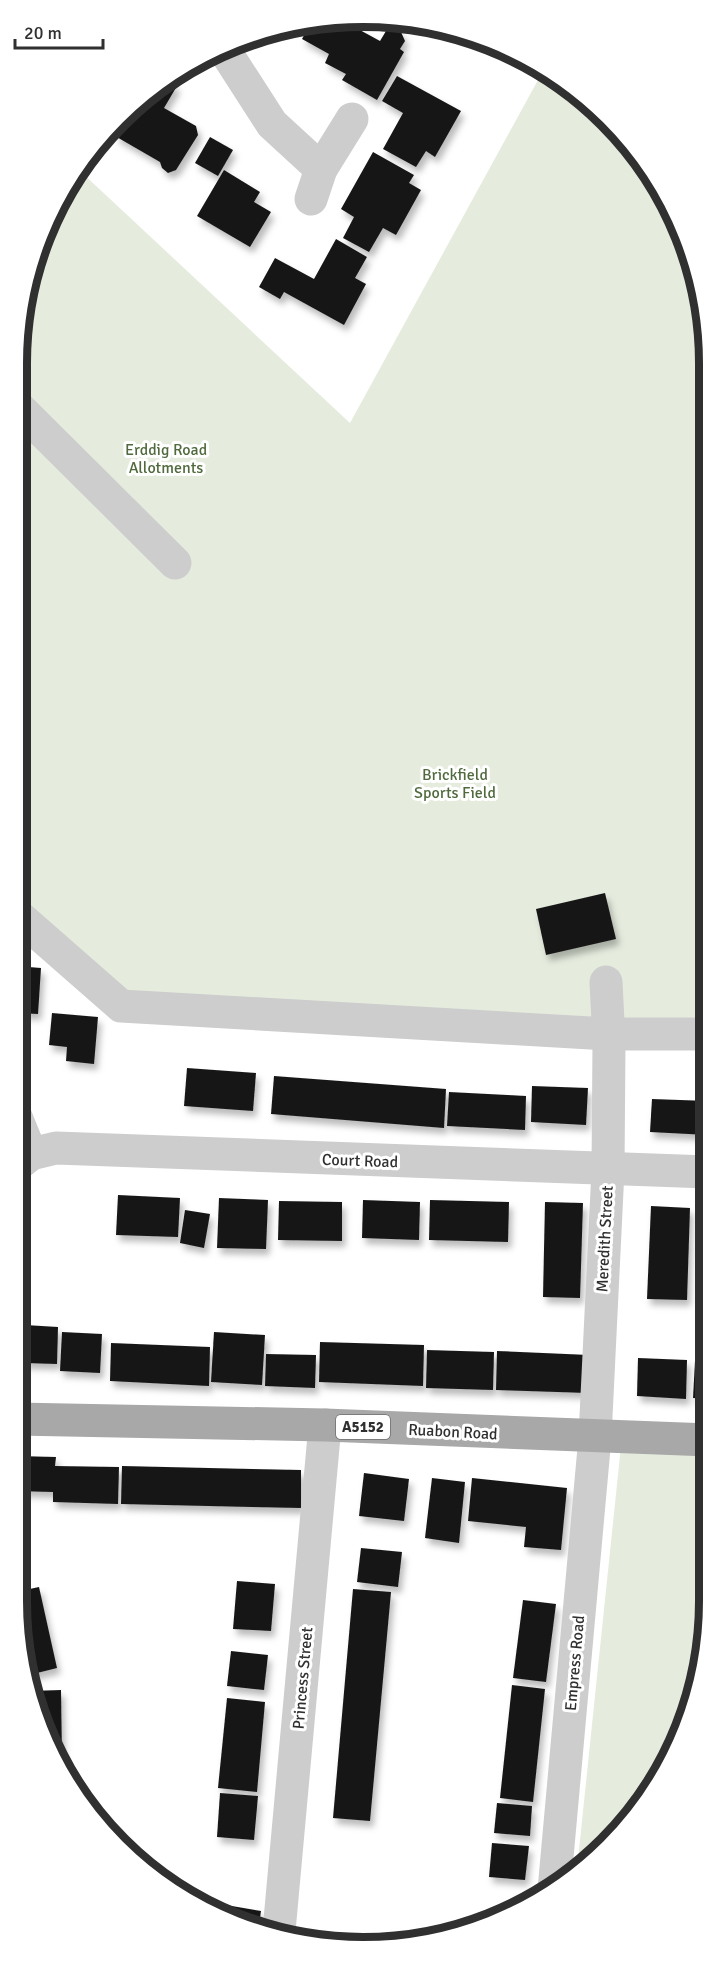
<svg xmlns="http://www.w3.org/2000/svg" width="726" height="1964" font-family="Signika,sans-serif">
	<defs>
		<filter id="shadow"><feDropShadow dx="3.5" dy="6" stdDeviation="3" flood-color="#0004"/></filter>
	</defs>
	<rect width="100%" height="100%" fill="#fff"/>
	<g fill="#e5ecde">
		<path d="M544 69 555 75 623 134 674 210 706 317 708 1045 177 1021 17 936V363L28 273 79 170 350 423Z"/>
		<path d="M621 1446 709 1450V1601L698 1691 638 1812 577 1869Z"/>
	</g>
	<g fill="#171717" filter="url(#shadow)">
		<path d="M318 19 338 21 346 25 347 23 380 41 386 31 394 28 401 32 405 41 400 49 404 52 377 100 342 80 346 74 325 63 329 54 302 39 312 21Z"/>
		<path d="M397 76 461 111 435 157 426 151 416 167 383 149 403 113 382 101Z"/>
		<path d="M169 81 177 86 164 108 196 126 198 135 176 170 168 173 162 168 160 162 115 136 124 121Z"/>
		<path d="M210 137 233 150 218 176 195 163Z"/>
		<path d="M373 152 414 175 409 183 421 190 396 235 383 228 369 252 343 238 354 217 341 209Z"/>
		<path d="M224 170 260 192 254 202 271 212 250 247 197 216Z"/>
		<path d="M336 239 367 257 355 278 366 284 344 325 284 292 280 299 259 287 275 258 314 279Z"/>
		<path d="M605 893 616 939 546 955 536 909Z"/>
		<path d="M16 966 41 968 38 1014 16 1013Z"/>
		<path d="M52 1013 98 1017 94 1064 66 1061 67 1047 49 1045Z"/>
		<path d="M187 1068 256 1073 253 1111 184 1106Z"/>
		<path d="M274 1076 446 1089 444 1128 271 1114Z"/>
		<path d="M532 1086 588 1088 586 1125 531 1122Z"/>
		<path d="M449 1092 526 1096 525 1130 447 1126Z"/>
		<path d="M652 1099 708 1101V1135L650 1132Z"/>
		<path d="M118 1195 180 1198 178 1237 116 1235Z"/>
		<path d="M219 1198 268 1200 266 1249 217 1248Z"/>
		<path d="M363 1200 420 1202 419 1240 362 1238Z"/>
		<path d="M430 1200 509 1202 508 1242 429 1240Z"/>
		<path d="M279 1201 342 1202V1241L278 1240Z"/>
		<path d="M545 1202 583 1203 580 1298 543 1297Z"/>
		<path d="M651 1206 690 1208 687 1300 647 1299Z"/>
		<path d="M185 1210 210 1214 204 1248 180 1243Z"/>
		<path d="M25 1325 58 1327 57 1364 24 1363Z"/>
		<path d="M16 1332H23L22 1375H16Z"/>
		<path d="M62 1332 102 1334 100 1373 60 1371Z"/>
		<path d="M214 1332 265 1335 262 1385 211 1382Z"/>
		<path d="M320 1342 424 1345 423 1386 319 1382Z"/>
		<path d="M111 1343 210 1347 209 1386 110 1381Z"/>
		<path d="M427 1350 494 1352 493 1390 426 1388Z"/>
		<path d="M497 1351 589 1355 588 1393 496 1390Z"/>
		<path d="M266 1354 316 1355 315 1388 265 1386Z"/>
		<path d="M638 1358 687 1360 686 1399 637 1396Z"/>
		<path d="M695 1361 709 1362V1399L693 1398Z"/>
		<path d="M16 1456 56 1457 55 1466 119 1467 118 1504 53 1502V1492L16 1491Z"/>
		<path d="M122 1466 301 1470V1508L121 1504Z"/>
		<path d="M364 1473 409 1479 404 1521 359 1516Z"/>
		<path d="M432 1478 465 1482 459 1543 425 1538Z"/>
		<path d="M472 1478 567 1488 561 1550 524 1547 526 1527 468 1521Z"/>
		<path d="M361 1548 402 1552 398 1587 357 1582Z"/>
		<path d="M237 1581 275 1584 271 1631 233 1629Z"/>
		<path d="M39 1587 57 1668 29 1675 16 1592Z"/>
		<path d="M353 1589 391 1592 370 1821 333 1818Z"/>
		<path d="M523 1600 556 1604 546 1682 513 1678Z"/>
		<path d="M231 1651 268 1655 264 1690 227 1686Z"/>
		<path d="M512 1685 545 1689 533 1802 500 1798Z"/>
		<path d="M61 1690 62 1759 35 1713 31 1691Z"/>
		<path d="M227 1698 265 1702 257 1792 218 1788Z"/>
		<path d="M220 1793 258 1796 254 1840 217 1837Z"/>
		<path d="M497 1803 532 1806 530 1836 494 1833Z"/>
		<path d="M492 1843 529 1846 525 1880 489 1877Z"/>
		<path d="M220 1904 261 1911 259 1925 219 1911Z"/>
		<path d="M310 1931 374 1942V1943L317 1944 308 1941Z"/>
	</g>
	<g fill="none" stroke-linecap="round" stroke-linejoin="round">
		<g stroke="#cdcdcd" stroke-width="33">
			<path d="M225 51 272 124 321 169"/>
			<path d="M311 199 321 169 352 119"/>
			<path d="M16 405 175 563"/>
			<path d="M16 914 121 1006 608 1034H708"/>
			<path d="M16 1117 31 1154"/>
			<path d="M16 1166 31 1154 56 1148 708 1172"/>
			<path d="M554 1890 595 1437 608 1170 609 1042 606 982"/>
			<path d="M279 1931 325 1425"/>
		</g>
		<path stroke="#a8a8a8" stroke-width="33" d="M16 1419 325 1425 709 1440"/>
	</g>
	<g text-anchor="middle" stroke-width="6" stroke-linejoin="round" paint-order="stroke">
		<rect fill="#fff" stroke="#6e6e6e" stroke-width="1.5" x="336" y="1415" width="54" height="24" rx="4.5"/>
		<g font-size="15" font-weight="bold" fill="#303030">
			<text x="363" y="1432">A5152</text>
		</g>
		<g font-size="16" fill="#506a3e" stroke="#fff">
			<text x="166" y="455">Erddig Road<tspan x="166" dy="18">Allotments</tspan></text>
			<text x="455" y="780">Brickfield<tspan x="455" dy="18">Sports Field</tspan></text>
		</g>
		<g font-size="16" fill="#303030" stroke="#fff">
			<text transform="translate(360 1160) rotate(2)" y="6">Court Road</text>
			<text transform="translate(604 1239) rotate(-87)" y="6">Meredith Street</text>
			<text transform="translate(453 1431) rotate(3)" y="6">Ruabon Road</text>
			<text transform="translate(574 1663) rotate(-85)" y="6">Empress Road</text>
			<text transform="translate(302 1678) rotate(-85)" y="6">Princess Street</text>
		</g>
	</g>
	<path d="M0 0H726V1964H0ZM363 27H363A336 336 0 0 1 699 363V1601A336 336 0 0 1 363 1937H363A336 336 0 0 1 27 1601V363A336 336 0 0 1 363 27Z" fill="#fff" fill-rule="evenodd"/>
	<path fill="none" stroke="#303030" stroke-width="8" d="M363 27H363A336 336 0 0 1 699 363V1601A336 336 0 0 1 363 1937H363A336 336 0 0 1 27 1601V363A336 336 0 0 1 363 27Z"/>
	<path d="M15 39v9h88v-9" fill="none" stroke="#303030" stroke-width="3"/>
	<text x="24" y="39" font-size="18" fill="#303030" stroke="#ffffff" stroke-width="4.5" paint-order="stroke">20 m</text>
</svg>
